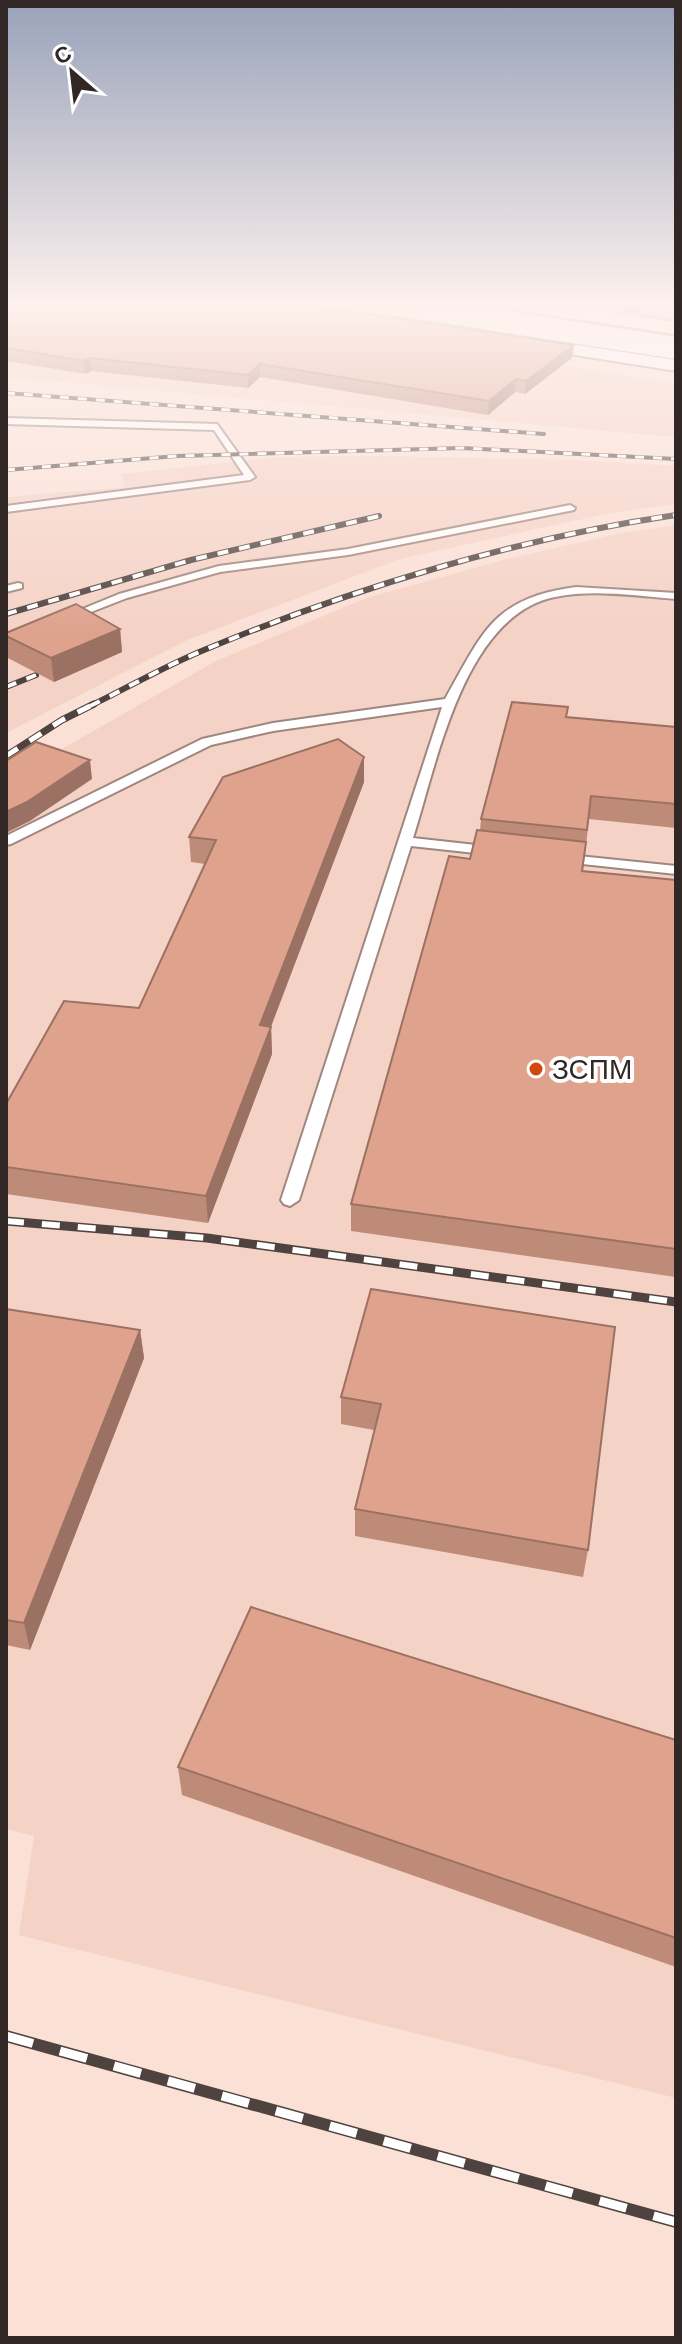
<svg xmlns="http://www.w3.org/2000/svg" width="682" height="2344" font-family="'DM Sans',sans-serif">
	<rect width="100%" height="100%" fill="#fbe0d6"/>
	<g fill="#f5d2c6">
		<path d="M6 305H192L676 384V437L6 377Z"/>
		<path d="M380 456 578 460 676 466V504L610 513 400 559 187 640 6 733V497L125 487 121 474 278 457Z"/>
		<path d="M676 525V2098L19 1935 34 1836 6 1829V781L216 661 366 598 507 559 621 533Z"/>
	</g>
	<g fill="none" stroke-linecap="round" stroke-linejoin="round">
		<defs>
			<g id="service">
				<path d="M6 418 217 424 255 477 250 480 6 512V506L244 475 214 430 6 424Z"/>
				<path d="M570 505 575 508 574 510 348 555 220 572 127 598 68 621 58 619 119 594 219 566 348 549Z"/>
				<path d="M18 583 22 584V588L6 592V586Z"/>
				<path d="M576 587 676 593V599C636 596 594 589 555 597 464 615 437 763 413 838L494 847 501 851 494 855 411 846 299 1200 290 1206 284 1204 281 1200 442 707 273 731 211 745 11 844 6 845V836L202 739 273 723 445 699C483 632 493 598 576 587Z"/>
				<path d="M559 854 676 866V874L554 861V855Z"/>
			</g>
			<path id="tertiary" d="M514 334 676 359V371L507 344 504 340Z"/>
			<path id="primary" d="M511 305H559L676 322V334L521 311Z"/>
		</defs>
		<use href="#service" stroke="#9f867e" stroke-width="4"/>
		<use href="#tertiary" stroke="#9f867e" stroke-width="4"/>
		<use href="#primary" stroke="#9f867e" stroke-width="4"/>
		<use href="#service" fill="#fff" fill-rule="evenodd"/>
		<use href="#tertiary" fill="#fff" fill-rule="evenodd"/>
		<use href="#primary" fill="#fff" fill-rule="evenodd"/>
		<defs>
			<g id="rail-far4">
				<path d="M6 393 544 434"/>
				<path d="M6 470 177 456 462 448 676 459"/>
			</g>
			<g id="rail-far3">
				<path d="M6 614 191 560 379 516"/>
				<path d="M6 687 36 675"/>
				<path d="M90 706C127 688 165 666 204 650 351 589 518 538 676 515"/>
			</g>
			<path id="rail-far2" d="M6 756 62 720 94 704"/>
			<path id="rail-far1" d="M6 1221 207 1238 676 1302"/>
			<path id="rail" d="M6 2036 676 2222"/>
		</defs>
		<use href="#rail-far4" stroke="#4f433f" stroke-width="4"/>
		<use href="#rail-far3" stroke="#4f433f" stroke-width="6"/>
		<use href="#rail-far2" stroke="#4f433f" stroke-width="7"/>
		<use href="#rail-far1" stroke="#4f433f" stroke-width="9"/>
		<use href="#rail" stroke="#4f433f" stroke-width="12"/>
		<use href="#rail-far4" stroke="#fff" stroke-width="3" stroke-dasharray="9" stroke-linecap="butt"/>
		<use href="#rail-far3" stroke="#fff" stroke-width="4" stroke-dasharray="11" stroke-linecap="butt"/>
		<use href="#rail-far2" stroke="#fff" stroke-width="5" stroke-dasharray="14" stroke-linecap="butt"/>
		<use href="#rail-far1" stroke="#fff" stroke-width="6" stroke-dasharray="18" stroke-linecap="butt"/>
		<use href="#rail" stroke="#fff" stroke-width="9" stroke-dasharray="28" stroke-linecap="butt"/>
		<defs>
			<path id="primary-bridge" d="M398 305 676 348"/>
		</defs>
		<use href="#primary-bridge" stroke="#9f867e" stroke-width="24" stroke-linecap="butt"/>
		<use href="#primary-bridge" stroke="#fff" stroke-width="22"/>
	</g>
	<g fill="#bf8b79">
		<path d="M6 305 574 345 572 358 525 394 515 392 488 415 260 377 248 388 91 371 86 374 6 361Z"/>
		<path d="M344 305H386V311Z"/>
		<path d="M488 305H511V308Z"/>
		<path d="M578 305H643L642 314Z"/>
		<path d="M120 629 122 652 54 682 6 657V633Z"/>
		<path d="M567 717 676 727V828L589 819 583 871 676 880V1277L351 1231V1204L480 831 481 819Z"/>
		<path d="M364 782 271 1027 272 1054 208 1223 6 1194V1104L139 1008 205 864 191 862 189 837Z"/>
		<path d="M371 1289 588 1550 583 1577 355 1536V1509L374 1430 341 1424V1397Z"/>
		<path d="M6 1309 140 1330 144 1358 30 1650 6 1645Z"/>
		<path d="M676 1740V1967L182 1795 178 1767Z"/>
	</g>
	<g fill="#9b7163">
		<path d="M574 345 572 358 525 394 526 381Z"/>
		<path d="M90 358 91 371 86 374 84 361Z"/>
		<path d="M260 364V377L248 388V375Z"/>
		<path d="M516 379 515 392 488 415 489 401Z"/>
		<path d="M120 629 122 652 54 682 51 658Z"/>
		<path d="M364 757V782L261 1052 260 1025Z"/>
		<path d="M90 760 92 779 30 821 6 833V812Z"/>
		<path d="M271 1027 272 1054 208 1223 206 1196Z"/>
		<path d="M140 1330 144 1358 30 1650 24 1623Z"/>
	</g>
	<g fill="#dea28d" stroke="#9b7163" stroke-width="2">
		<path d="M6 305H310L574 345 526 381 516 379 489 401 260 364 248 375 90 358 84 361 6 348Z"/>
		<path d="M76 604 120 629 51 658 6 636V633Z"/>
		<path d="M512 702 568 707 566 717 676 727V804L591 796 587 830 481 819Z"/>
		<path d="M338 739 364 757 260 1025 271 1027 206 1196 6 1167V1104L64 1001 139 1008 216 840 189 837 223 777Z"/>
		<path d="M36 742 90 760 27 802 6 812V761Z"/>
		<path d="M477 830 586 842 582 871 676 880V1249L351 1204 449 856 470 859Z"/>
		<path d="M371 1289 615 1327 588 1550 355 1509 381 1404 341 1397Z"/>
		<path d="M6 1309 140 1330 24 1623 6 1620Z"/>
		<path d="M251 1607 676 1740V1938L178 1767Z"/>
	</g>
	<linearGradient id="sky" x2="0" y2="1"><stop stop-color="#99a2ba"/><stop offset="0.48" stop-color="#fdf1ed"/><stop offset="1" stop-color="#fdf1ed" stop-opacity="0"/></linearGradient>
	<rect width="682" height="633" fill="url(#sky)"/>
	<circle fill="#d04a0d" stroke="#fff" stroke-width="3" cx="536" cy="1069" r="8"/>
	<g text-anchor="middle" stroke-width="8" stroke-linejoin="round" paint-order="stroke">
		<g font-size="28" fill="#312724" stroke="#fff" text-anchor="start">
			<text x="552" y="1079">ЗСПМ</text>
		</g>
	</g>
	<rect width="682" height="2344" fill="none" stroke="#312724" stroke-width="16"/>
	<g transform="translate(72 72) rotate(332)" stroke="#ffffff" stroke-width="6" paint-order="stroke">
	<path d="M0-6L14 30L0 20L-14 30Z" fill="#312724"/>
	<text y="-12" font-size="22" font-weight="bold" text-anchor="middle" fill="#312724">С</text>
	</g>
</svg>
